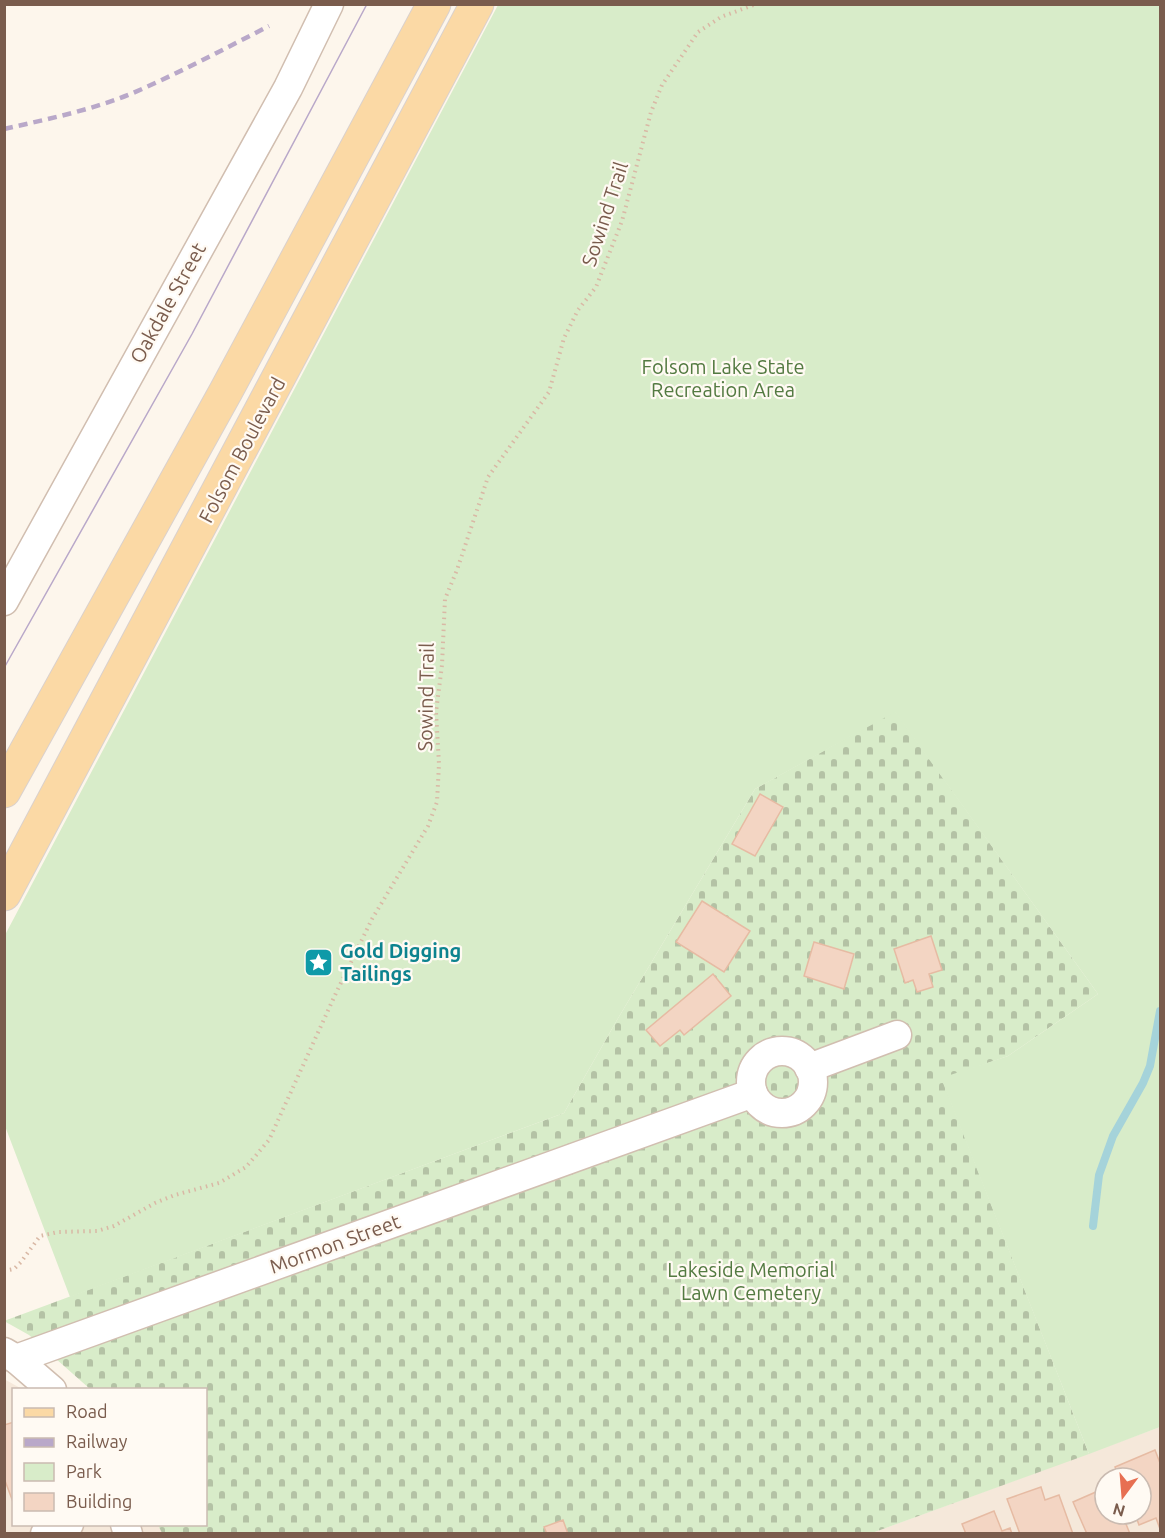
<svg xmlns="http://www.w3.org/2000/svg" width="1165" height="1538" font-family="Ubuntu,sans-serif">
	<defs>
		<pattern id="cemetery-stones" width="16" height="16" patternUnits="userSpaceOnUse" patternTransform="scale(1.5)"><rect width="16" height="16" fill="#d8ecc9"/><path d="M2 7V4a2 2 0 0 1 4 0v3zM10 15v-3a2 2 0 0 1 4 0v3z" fill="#b4c2a5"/></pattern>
	</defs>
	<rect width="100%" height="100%" fill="#fdf6ec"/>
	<g fill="#f5e8da" fill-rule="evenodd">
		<path d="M4 1379 22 1389 14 1390V1524L159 1525 162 1533H5Z"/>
		<path d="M1160 1427V1533H872ZM1105 1478H1141V1514H1105Z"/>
	</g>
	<path fill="url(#cemetery-stones)" d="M895 711 1098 994 1008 1056 942 1079 1089 1454 872 1533H162L158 1525 206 1524V1390L90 1389 29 1335 4 1321 564 1113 617 1020 755 789Z"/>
	<path fill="#d8ecc9" d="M498 5H1160V1427L1089 1454 941 1078 1008 1056 1098 994 895 712 755 789 617 1020 564 1113 70 1297 5 1126V935Z"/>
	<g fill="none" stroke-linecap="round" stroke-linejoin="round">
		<path stroke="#a5d3da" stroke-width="8" d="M1093 1226 1099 1175 1113 1136 1143 1083 1150 1066 1160 1011"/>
	</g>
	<g fill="#f3d5c3" stroke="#e6bba3" stroke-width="1.5">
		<path d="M760 794 783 807 755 856 732 844Z"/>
		<path d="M702 901 750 931 724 972 676 942Z"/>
		<path d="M931 936 942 970 929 974 933 987 917 992 913 980 905 983 894 949Z"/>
		<path d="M814 942 854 954 844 989 804 976Z"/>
		<path d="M713 974 731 996 684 1035 680 1030 660 1046 646 1030Z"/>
		<path d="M14 1422V1502H13L4 1478V1425Z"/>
		<path d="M1155 1450 1160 1463V1529L1156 1518 1139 1525 1135 1514H1141V1478H1119L1115 1467Z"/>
		<path d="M1041 1487 1045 1500 1059 1495 1073 1534H1020L1007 1499Z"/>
		<path d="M1105 1488V1514H1122L1130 1534H1087L1073 1502Z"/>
		<path d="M994 1511 1002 1531 1010 1528 1012 1534H966L962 1524Z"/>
		<path d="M563 1520 568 1534H547L544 1527Z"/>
	</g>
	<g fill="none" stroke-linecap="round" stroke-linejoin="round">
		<defs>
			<g id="minor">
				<path d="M4 601 288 88 329 4"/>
				<circle cx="782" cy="1082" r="31"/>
				<path d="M809 1068 897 1035"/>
				<path d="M4 1352 16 1359 52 1390"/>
				<path d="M16 1359 753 1093"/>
				<path d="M125 1524 128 1534"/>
				<path d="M45 1534 69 1524"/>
			</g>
			<g id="major">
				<path d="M4 791 226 391 434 4"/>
				<path d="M4 894 477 4"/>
			</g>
		</defs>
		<use href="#minor" stroke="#d1beb0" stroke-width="31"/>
		<use href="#major" stroke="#dad1cd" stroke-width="35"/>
		<path stroke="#d9b8a5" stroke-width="4" stroke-dasharray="1.5 4.5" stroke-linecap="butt" d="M4 1271 14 1269 21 1262 40 1236 58 1232 97 1231 114 1226 155 1203 175 1195 219 1183 246 1167 269 1140 336 993 372 919 428 826 437 802 439 764 436 712 442 665 445 599 457 570 488 477 549 392 564 338 578 310 596 287 622 221 651 112 662 85 698 32 721 17 756 4"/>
		<use href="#minor" stroke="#fff" stroke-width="28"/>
		<use href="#major" stroke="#fbd9a5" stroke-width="33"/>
		<path stroke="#b9a8c9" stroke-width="1.5" d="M4 668 192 334 367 4"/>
		<path stroke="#b9a8c9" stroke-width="4.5" stroke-dasharray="9 6" stroke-linecap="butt" d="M4 129C48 119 92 110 133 93 179 73 224 49 269 26"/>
	</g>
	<defs>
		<symbol id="sight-square" viewBox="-11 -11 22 22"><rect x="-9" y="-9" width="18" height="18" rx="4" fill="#0f9aa8" stroke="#fffaf3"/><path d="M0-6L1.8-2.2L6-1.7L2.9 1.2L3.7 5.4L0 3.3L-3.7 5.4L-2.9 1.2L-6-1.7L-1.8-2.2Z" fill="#fff"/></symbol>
	</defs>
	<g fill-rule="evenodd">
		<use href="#sight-square" x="302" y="946" width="33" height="33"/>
	</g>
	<g text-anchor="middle" stroke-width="4.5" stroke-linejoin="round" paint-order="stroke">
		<g font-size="20" fill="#7a5c4d" stroke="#fffaf3">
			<text transform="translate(605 214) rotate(-72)" y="7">Sowind Trail</text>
			<text transform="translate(168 303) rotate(-61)" y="7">Oakdale Street</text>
			<text transform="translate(242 450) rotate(-62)" y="7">Folsom Boulevard</text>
			<text transform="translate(426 697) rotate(-89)" y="7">Sowind Trail</text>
			<text transform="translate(335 1244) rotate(-20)" y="7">Mormon Street</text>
		</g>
		<g font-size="20" fill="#537a41" stroke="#fffaf3">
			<text x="723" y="374">Folsom Lake State<tspan x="723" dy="23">Recreation Area</tspan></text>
			<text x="751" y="1277">Lakeside Memorial<tspan x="751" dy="23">Lawn Cemetery</tspan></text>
		</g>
		<g font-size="20" font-weight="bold" fill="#0d838f" stroke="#fffaf3" text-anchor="start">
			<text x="340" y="958">Gold Digging<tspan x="340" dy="23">Tailings</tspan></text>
		</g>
	</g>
	<rect width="1165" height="1538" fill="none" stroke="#7a5c4d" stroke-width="12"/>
	<rect x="12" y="1388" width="195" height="138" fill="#fffaf3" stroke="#cabbb1" stroke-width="1.5"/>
	<rect x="24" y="1408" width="30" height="9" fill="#fbd9a5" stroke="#cabbb1" stroke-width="1.5"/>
	<text x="66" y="1418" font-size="18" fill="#7a5c4d">Road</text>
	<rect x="24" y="1438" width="30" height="9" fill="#b9a8c9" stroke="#cabbb1" stroke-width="1.5"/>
	<text x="66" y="1448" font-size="18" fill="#7a5c4d">Railway</text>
	<rect x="24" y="1463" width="30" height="18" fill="#d8ecc9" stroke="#cabbb1" stroke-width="1.5"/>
	<text x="66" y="1478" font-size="18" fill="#7a5c4d">Park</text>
	<rect x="24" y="1493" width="30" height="18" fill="#f3d5c3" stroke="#cabbb1" stroke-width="1.5"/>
	<text x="66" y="1508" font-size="18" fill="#7a5c4d">Building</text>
	<g transform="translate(1123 1496) rotate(196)"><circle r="28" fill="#fffaf3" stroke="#cabbb1" stroke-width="1.5"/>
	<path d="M0-4.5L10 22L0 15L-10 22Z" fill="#e76f51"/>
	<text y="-9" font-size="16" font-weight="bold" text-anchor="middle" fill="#7a5c4d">N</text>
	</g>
</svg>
